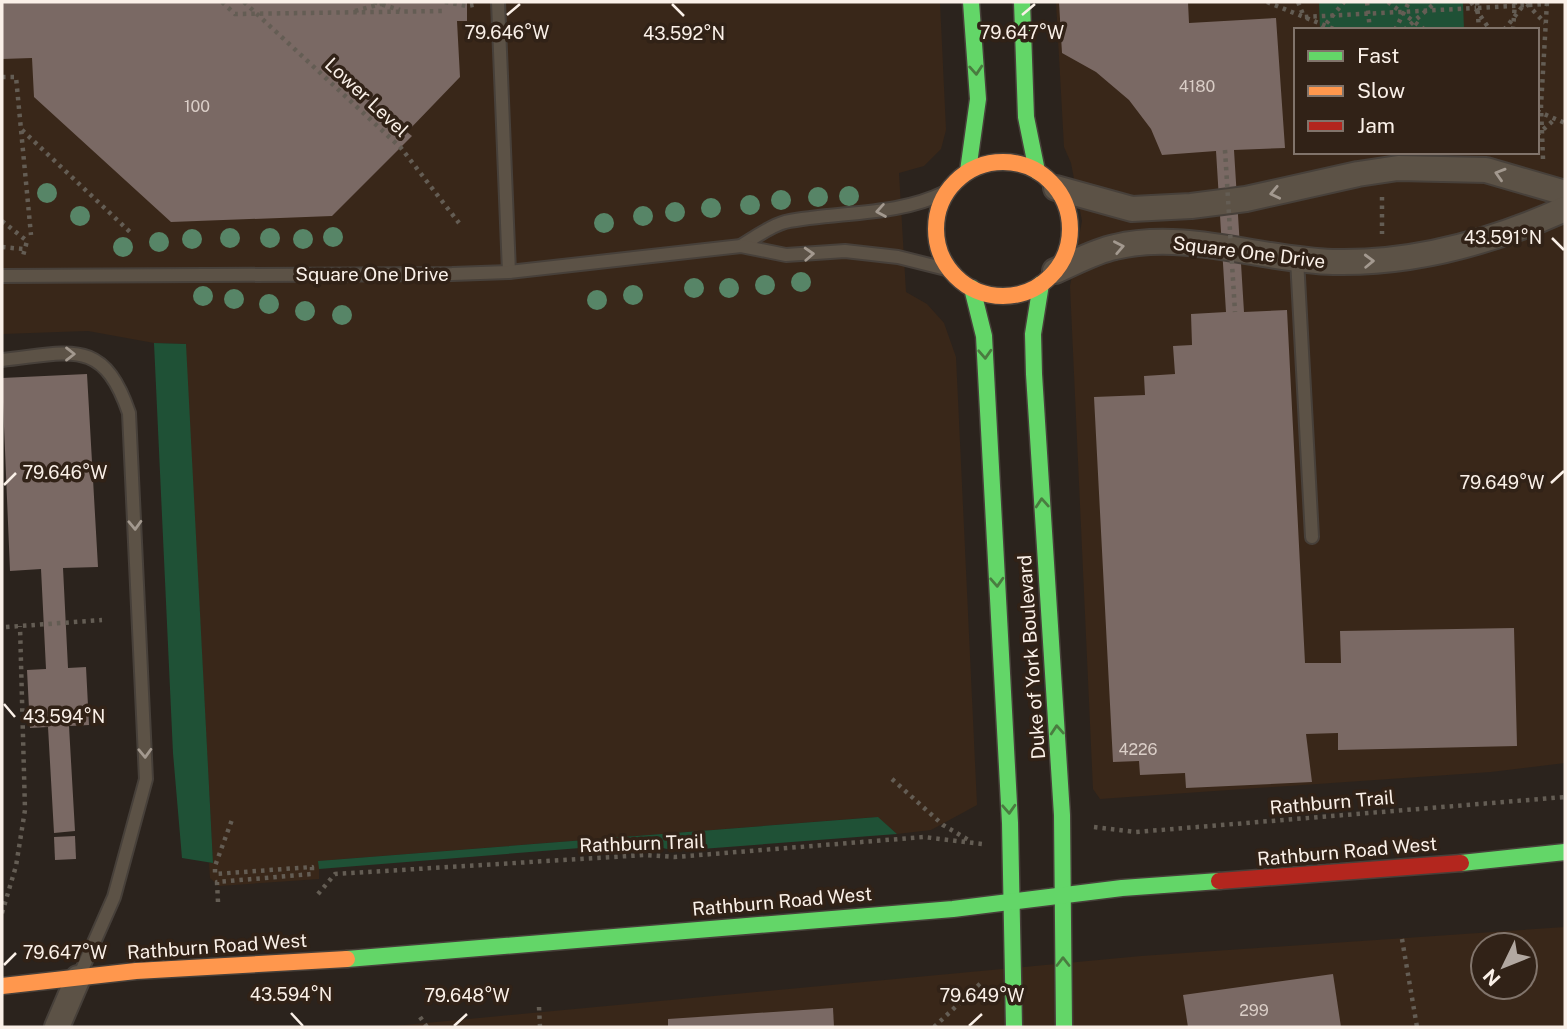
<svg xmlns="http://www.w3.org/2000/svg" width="1567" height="1029" font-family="'Public Sans',sans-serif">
	<rect width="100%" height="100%" fill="#2b231d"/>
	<g fill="#392719" fill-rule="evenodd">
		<path d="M2 2H940L946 130 941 149 924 166 899 173 906 292 927 304 944 323 956 357 977 805 931 830 897 834 877 817 319 861V879L219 886 210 878 209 863H213L185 344 154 343 88 331 2 334Z"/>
		<path d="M1056 2H1565V763L1491 772 1100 799 1093 789 1070 286 1082 221 1071 163 1064 147ZM1296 30H1537V152H1296Z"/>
		<path d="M1565 927V1027H383L1141 956ZM1483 945H1525V987H1483Z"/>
	</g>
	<g fill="#1f5136">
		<path d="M1319 2H1463L1464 30H1320Z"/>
		<path d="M154 343 186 344 213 863 182 858 173 753Z"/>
		<path d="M878 817 897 834 675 851 643 843 319 869 318 861Z"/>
	</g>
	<g fill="#7a6964">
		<path d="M2 2H467V21H457L460 77 407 132 412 136 332 216 171 222 34 97 32 58 2 59Z"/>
		<path d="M1059 2H1188L1189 23 1276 18 1285 148 1234 150 1244 312 1287 310 1305 663H1341L1340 631 1514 628 1517 746 1338 750V733L1306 734 1312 782 1186 788 1185 773 1140 775 1139 761 1113 762 1094 397 1145 395 1144 376 1175 374 1173 346 1192 345 1191 314 1226 312 1216 151 1162 155 1151 129 1129 100 1096 72 1062 53Z"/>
		<path d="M87 374 98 567 63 568 68 668 86 667 89 725 69 726 75 831 54 833 48 727 30 728 27 670 46 669 41 569 10 571 2 378Z"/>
		<path d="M75 836 76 859 55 860 54 837Z"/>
		<path d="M1333 974 1341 1027H1188L1183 995Z"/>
		<path d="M833 1008 834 1027H668V1019Z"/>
	</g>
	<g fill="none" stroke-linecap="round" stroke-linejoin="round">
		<defs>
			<g id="lane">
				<path d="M498 2 509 272"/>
				<path d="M741 246C754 238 770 226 785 222 839 211 895 217 946 192"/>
				<path d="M1297 259 1312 537"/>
				<path d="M2 276 452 274 509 272 741 246 786 255 845 251 898 257 950 270"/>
				<path d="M2 360C69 353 103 336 129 413L146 779 114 897 81 972"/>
			</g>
			<g id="street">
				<path d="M1056 188 1132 209 1191 206 1246 199 1358 174 1398 168 1486 170 1565 193"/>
				<path d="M1055 271C1074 263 1095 251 1115 247 1186 230 1261 260 1333 262 1414 264 1492 242 1565 209"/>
				<path d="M57 1027 78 978"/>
			</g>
			<g id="fast">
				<path d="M1022 2 1026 117 1037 171"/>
				<path d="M968 171 978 99 971 2"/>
				<path d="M1041 284 1033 334 1034 374 1062 815 1064 1027"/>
				<path d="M972 288 984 336 1010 823 1014 1027"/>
				<path d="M1461 863 1565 852"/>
				<path d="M347 959 953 909 1122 888 1219 881"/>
			</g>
			<g id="slow">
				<circle cx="1003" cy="229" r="67"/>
				<path d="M2 986 136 971 347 959"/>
			</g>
			<path id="jam" d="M1219 881 1461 863"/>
		</defs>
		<use href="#lane" stroke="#47403a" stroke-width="16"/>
		<use href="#street" stroke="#47403a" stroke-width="28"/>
		<use href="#fast" stroke="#47403a" stroke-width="19"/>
		<use href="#slow" stroke="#47403a" stroke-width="19"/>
		<use href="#jam" stroke="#47403a" stroke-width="19"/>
		<g stroke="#645d54" stroke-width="4.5" stroke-dasharray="3.5 5" stroke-linecap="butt">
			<path d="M222 2 235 14 444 11"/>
			<path d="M244 2 401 148 459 223"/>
			<path d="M374 2 400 10"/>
			<path d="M445 2 467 6 478 4"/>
			<path d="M1267 2 1336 30"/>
			<path d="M1298 2 1304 17 1476 8"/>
			<path d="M1367 2 1370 30"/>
			<path d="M1388 2 1425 30"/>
			<path d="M1471 2 1490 30"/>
			<path d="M1477 2 1479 30"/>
			<path d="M1527 4 1545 23"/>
			<path d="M1478 8 1547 4"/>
			<path d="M355 11 388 2"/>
			<path d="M1321 30 1344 2"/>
			<path d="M1395 30 1409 2"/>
			<path d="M1404 30 1436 2"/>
			<path d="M1504 30 1526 2"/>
			<path d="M1513 30 1515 2"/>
			<path d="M2 77H16L31 235"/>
			<path d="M1537 111 1565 123"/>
			<path d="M22 130 130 232"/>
			<path d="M1537 135 1555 119"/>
			<path d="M1543 159 1541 106 1547 2"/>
			<path d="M1382 197V234"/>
			<path d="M2 221 27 241 23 256"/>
			<path d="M2 247 23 249"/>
			<path d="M6 627 102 620"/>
			<path d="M892 779 943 825 972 842"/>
			<path d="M1094 827 1136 832 1565 797"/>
			<path d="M318 894 335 874 645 855 675 857 924 837 982 844"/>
			<path d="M218 902 217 882 312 874V867L215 874V866L233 817"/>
			<path d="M2 913 16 866 25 810 20 626"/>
			<path d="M1402 939 1417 1027"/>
			<path d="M539 1007 540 1027"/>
			<path d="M420 1017 427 1027"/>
			<path d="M934 1027 981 983"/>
		</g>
		<use href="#lane" stroke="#5c5246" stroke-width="12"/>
		<use href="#street" stroke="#5c5246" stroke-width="24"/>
		<use href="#fast" stroke="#63d668" stroke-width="16"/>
		<use href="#slow" stroke="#ff974d" stroke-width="16"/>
		<use href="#jam" stroke="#b3261e" stroke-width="16"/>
		<path stroke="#645d54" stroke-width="4.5" stroke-dasharray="3.5 5" stroke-linecap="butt" d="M1225 150 1235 312"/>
	</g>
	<g fill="#578567">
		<circle cx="47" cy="193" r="10"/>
		<circle cx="849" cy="196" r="10"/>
		<circle cx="818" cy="197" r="10"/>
		<circle cx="781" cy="200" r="10"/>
		<circle cx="750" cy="205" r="10"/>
		<circle cx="711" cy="208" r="10"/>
		<circle cx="675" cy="212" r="10"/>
		<circle cx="80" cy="216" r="10"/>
		<circle cx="643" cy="216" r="10"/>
		<circle cx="604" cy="223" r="10"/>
		<circle cx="333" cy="237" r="10"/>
		<circle cx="230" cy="238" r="10"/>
		<circle cx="270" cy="238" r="10"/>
		<circle cx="192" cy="239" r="10"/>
		<circle cx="303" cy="239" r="10"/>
		<circle cx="159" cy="242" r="10"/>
		<circle cx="123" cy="247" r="10"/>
		<circle cx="801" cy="282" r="10"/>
		<circle cx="765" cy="285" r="10"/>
		<circle cx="694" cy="288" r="10"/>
		<circle cx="729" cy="288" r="10"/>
		<circle cx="633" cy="295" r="10"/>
		<circle cx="203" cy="296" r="10"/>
		<circle cx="234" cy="299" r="10"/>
		<circle cx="597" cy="300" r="10"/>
		<circle cx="269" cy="304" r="10"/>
		<circle cx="305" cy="311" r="10"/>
		<circle cx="342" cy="315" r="10"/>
	</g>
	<defs><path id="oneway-chevron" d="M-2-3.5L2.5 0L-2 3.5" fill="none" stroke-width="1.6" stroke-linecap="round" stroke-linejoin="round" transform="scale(1.75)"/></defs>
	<g stroke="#4a7c40">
		<use href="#oneway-chevron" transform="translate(976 70) rotate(86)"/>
		<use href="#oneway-chevron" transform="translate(985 354) rotate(87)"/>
		<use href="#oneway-chevron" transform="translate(1042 503) rotate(-94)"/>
		<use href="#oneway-chevron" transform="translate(997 582) rotate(87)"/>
		<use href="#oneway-chevron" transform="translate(1057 730) rotate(-94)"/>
		<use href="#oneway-chevron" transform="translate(1009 809) rotate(87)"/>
		<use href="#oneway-chevron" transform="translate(1063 962) rotate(-90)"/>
	</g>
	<g stroke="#a3998f">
		<use href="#oneway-chevron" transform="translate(1500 174) rotate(-163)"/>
		<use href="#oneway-chevron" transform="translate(1275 193) rotate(168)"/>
		<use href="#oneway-chevron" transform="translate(881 211) rotate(170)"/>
		<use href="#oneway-chevron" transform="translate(1119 247) rotate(-11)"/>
		<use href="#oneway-chevron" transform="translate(809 254) rotate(-3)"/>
		<use href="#oneway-chevron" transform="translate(1369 261) rotate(-2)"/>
		<use href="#oneway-chevron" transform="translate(70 354)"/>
		<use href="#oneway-chevron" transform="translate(135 525) rotate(88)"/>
		<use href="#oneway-chevron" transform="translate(145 753) rotate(88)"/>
	</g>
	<path fill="none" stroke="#faf0e8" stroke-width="2.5" d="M672 4 684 16M507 15 520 4M1022 15 1035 4M1552 238 1564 250M1551 483 1564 471M4 485 16 473M4 704 15 717M4 965 16 953M291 1013 303 1026M454 1026 467 1014M969 1026 982 1014"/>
	<g text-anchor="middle" stroke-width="7" stroke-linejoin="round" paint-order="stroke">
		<g font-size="16" fill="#dacec7">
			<text x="1197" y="92">4180</text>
			<text x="197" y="112">100</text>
			<text x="1138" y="755">4226</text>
			<text x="1254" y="1016">299</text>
		</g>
		<g font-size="19" fill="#faf0e8" stroke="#312217">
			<text transform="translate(367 97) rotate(43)" y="7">Lower Level</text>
			<text transform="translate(1249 252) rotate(7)" y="7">Square One Drive</text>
			<text x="372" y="281">Square One Drive</text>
			<text transform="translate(1031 657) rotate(-94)" y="7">Duke of York Boulevard</text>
			<text transform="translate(1332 802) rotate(-5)" y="7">Rathburn Trail</text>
			<text transform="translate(642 843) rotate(-2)" y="7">Rathburn Trail</text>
			<text transform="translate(1347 851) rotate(-5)" y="7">Rathburn Road West</text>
			<text transform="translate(782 901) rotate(-5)" y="7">Rathburn Road West</text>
			<text transform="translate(217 946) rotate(-4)" y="7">Rathburn Road West</text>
		</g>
	</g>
	<g font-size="18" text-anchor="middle" fill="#faf0e8" stroke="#312217" stroke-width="7" stroke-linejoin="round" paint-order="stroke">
		<text x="507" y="39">79.646°W</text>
		<text x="1022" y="39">79.647°W</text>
		<text x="684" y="40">43.592°N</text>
		<text x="1503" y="244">43.591°N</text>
		<text x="65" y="479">79.646°W</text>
		<text x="1502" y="489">79.649°W</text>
		<text x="64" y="723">43.594°N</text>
		<text x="65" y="959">79.647°W</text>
		<text x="291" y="1001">43.594°N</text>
		<text x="467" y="1002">79.648°W</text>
		<text x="982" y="1002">79.649°W</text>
	</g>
	<rect width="1567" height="1029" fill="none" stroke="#faf0e8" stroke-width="7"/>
	<rect x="1294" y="28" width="245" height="126" fill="#312217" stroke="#81746b" stroke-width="2"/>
	<rect x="1308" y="51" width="35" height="10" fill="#63d668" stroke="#81746b" stroke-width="2"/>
	<text x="1357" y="63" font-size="21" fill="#faf0e8">Fast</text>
	<rect x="1308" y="86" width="35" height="10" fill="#ff974d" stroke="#81746b" stroke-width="2"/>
	<text x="1357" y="98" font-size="21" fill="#faf0e8">Slow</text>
	<rect x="1308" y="121" width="35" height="10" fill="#b3261e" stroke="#81746b" stroke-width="2"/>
	<text x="1357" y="133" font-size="21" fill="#faf0e8">Jam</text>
	<g transform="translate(1504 966) rotate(227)"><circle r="33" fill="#312217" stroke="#81746b" stroke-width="2"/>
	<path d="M0-5L12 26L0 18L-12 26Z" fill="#b2a8a1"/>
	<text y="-10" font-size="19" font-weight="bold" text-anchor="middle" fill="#faf0e8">N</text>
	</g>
</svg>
